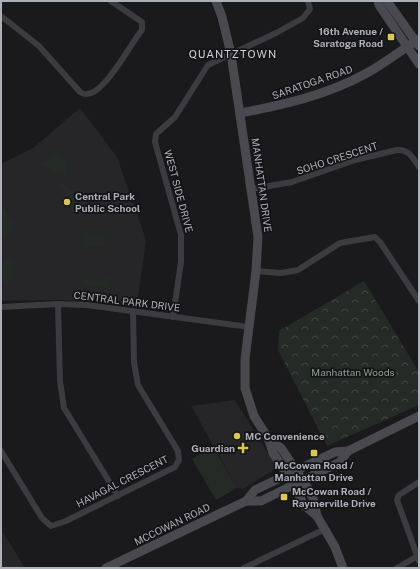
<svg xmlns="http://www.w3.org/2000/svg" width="420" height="569" font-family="'Public Sans',sans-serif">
	<defs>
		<pattern id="forest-crowns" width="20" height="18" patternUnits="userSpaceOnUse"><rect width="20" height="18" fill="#242b26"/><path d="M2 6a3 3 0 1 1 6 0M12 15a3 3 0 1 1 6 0" fill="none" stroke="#414743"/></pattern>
	</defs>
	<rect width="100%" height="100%" fill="#1a191b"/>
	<g fill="#262528">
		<path d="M80 108 117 157 146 240 137 305 61 300 1 301V164L33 148Z"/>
		<path d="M235 400 277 468 243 489 237 488 191 406Z"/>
		<path d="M1 529 25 568H1Z"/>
	</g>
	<g fill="#242b26">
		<path d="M56 150 66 160 67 174 62 176 42 165Z"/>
		<path d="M61 182 74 194 80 211 74 215 65 190 57 189Z"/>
		<path d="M1 203 17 230 1 239Z"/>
		<path d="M84 233H104V246L83 247Z"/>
		<path d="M9 258 16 260 12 279 7 282 1 281V264Z"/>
		<path d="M110 278V288L84 285 85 280Z"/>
		<path d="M213 447 237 488 216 500 192 459Z"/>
	</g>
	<path fill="url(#forest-crowns)" d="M364 281 419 372V405L327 446 278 350 279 331Z"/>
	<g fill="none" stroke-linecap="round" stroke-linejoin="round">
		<g stroke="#3b3b40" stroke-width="6">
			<path d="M1 16 39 46 80 92C99 107 131 42 142 30V22L111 1"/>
			<path d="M252 189 292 182 355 160 397 150C409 149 413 158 419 167"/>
			<path d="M256 271 281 273 298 270 340 243 375 237 380 242 419 301"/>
			<path d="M58 304 60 381 64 408 118 496"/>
			<path d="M1 307 58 304 87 305 249 327"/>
			<path d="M173 317 181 262V235L155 142 156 134 175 117 208 65 276 33 303 18 310 9 308 1"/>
			<path d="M1 451 42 518 51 526 66 521 175 467 179 460 178 451 138 385 134 363 133 311"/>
			<path d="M419 482 399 495 397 500 419 561"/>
			<path d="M244 568 325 529"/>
			<path d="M397 568 416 557"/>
		</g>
		<g stroke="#49494f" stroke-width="9">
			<path d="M216 1 222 17 231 54 258 237 256 271 245 359V388L254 416 269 440 273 453 294 485 304 505 317 516 335 547 343 568"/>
			<path d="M378 1 379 5 419 64"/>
			<path d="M387 1 419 46"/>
			<path d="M240 113C283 105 327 95 365 74 384 64 401 50 419 39"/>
			<path d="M269 440 281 448 306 485 313 498 317 516"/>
			<path d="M246 501H261L340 462 348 451"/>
			<path d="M106 568 246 501 255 490 335 452 348 451 419 416"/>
		</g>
	</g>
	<g fill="#dcc750" stroke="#151416" stroke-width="1.5">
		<rect x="387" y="33" width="8" height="8" rx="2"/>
		<circle cx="67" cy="202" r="4"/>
		<circle cx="237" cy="436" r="4"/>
		<path d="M241 442h4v4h4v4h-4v4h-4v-4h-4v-4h4z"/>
		<rect x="310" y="449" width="8" height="8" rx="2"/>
		<rect x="280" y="493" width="8" height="8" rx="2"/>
	</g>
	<g text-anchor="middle" stroke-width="3.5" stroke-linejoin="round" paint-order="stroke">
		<g font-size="10" font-weight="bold" fill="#adafb9" stroke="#151416" text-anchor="start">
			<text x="383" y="35" text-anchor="end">16th Avenue /<tspan x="383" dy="12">Saratoga Road</tspan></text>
			<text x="75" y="200">Central Park<tspan x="75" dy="12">Public School</tspan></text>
			<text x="245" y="440">MC Convenience</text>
			<text x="235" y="452" text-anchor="end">Guardian</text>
			<text x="314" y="469" text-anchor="middle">McCowan Road /<tspan x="314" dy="12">Manhattan Drive</tspan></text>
			<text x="292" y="495">McCowan Road /<tspan x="292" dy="12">Raymerville Drive</tspan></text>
		</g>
		<g font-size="10" fill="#adafb9" stroke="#151416">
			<text transform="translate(312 82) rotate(-19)" y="4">SARATOGA ROAD</text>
			<text transform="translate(337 158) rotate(-18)" y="4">SOHO CRESCENT</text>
			<text transform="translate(262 185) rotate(82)" y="4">MANHATTAN DRIVE</text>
			<text transform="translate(179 191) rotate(75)" y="4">WEST SIDE DRIVE</text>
			<text transform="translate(127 301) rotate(7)" y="4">CENTRAL PARK DRIVE</text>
			<text transform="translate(122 481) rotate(-27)" y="4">HAVAGAL CRESCENT</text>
			<text transform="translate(172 524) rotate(-26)" y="4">MCCOWAN ROAD</text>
		</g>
		<g font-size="10" fill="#87a18d" stroke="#151416">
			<text x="353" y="376">Manhattan Woods</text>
		</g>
		<g font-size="11" letter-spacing="1" fill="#ceced6" stroke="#151416">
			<text x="233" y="58">QUANTZTOWN</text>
		</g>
	</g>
	<rect width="420" height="569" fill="none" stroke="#adafb9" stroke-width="4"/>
</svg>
